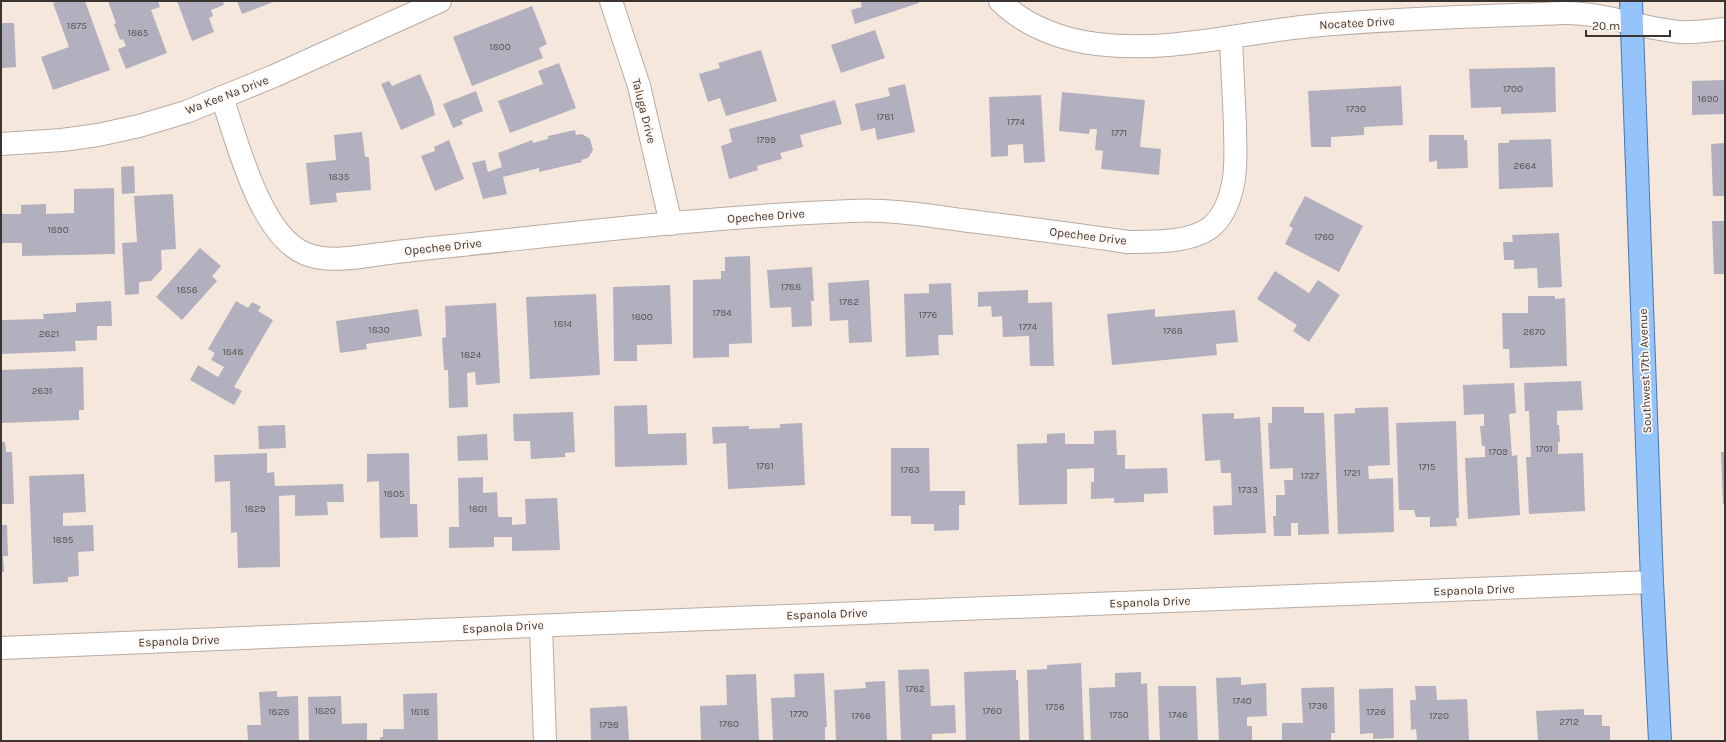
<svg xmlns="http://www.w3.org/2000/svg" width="1726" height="742" font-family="Karla,sans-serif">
	<rect width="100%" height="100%" fill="#f6e7dd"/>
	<g fill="#b2b0be">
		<path d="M59 1H85L110 70 53 90 41 57 69 47 53 3Z"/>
		<path d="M108 1H158L160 7 151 10 167 53 126 69 118 49 126 46 123 39 120 40 114 24 116 23Z"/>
		<path d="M177 1H223L224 5 211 10 213 16 209 18 214 32 192 41Z"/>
		<path d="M237 1H276L242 14Z"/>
		<path d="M860 1H919V3L855 24 851 10 862 7Z"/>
		<path d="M532 6 547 44 539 48 543 58 472 86 453 37Z"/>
		<path d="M1 23H14L16 67 1 68Z"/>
		<path d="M875 30 885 58 841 73 831 45Z"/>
		<path d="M761 50 777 101 726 116 720 98 708 102 699 74 720 68 718 63Z"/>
		<path d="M559 63 576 108 510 133 498 101 543 84 538 71Z"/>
		<path d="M1555 67 1556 112 1501 114V107L1471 108 1469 69Z"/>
		<path d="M420 74 432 102 435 115 401 130 381 84 389 81 392 86Z"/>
		<path d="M1725 80V114L1692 115V81Z"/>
		<path d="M905 84 915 132 877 140 875 128 861 131 855 104 890 96 888 88Z"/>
		<path d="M1401 86 1403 125 1364 127V135L1331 137V147H1311L1308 91Z"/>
		<path d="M476 91 483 111 461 120 463 124 453 128 443 104Z"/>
		<path d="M1062 92 1145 100 1140 147 1161 149 1159 175 1101 169 1103 151 1095 150 1097 129H1090L1089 134 1059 131Z"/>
		<path d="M1041 95 1045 162 1024 163 1023 144 1008 145V156L991 157 989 97Z"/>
		<path d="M835 100 842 124 800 135 803 147 780 153 782 159 757 166 758 170 729 179 721 146 732 142 729 129Z"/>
		<path d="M575 130 576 135 582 134 590 139 593 150 588 158 581 160 582 162 539 172V168L503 177 507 194 483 199 472 163 485 160 488 172 502 167 498 153 532 140 533 143 548 139V136Z"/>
		<path d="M362 132 365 157H369L371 190 336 193 337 202 310 205 306 163 336 160 334 135Z"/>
		<path d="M1429 135H1464V140H1467L1468 168 1437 169V161L1429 162Z"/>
		<path d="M1551 139 1553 187 1499 189 1498 143H1509V140Z"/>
		<path d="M449 140 464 179 435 191 421 156 435 151 434 147Z"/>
		<path d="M1725 143V196H1713L1711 144Z"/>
		<path d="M134 166 135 193 122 194 121 167Z"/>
		<path d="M114 188 115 254 22 256V243H1V214H21V205L46 204V214L74 213V189Z"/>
		<path d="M173 194 176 249 161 250 162 269 151 281 139 282V294L125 295 122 243 137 242 134 196Z"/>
		<path d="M1305 196 1363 226 1339 272 1285 244 1293 228 1289 226Z"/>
		<path d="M1712 221H1725V274H1714Z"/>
		<path d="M1559 233 1562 287 1538 288 1537 268 1514 269V260H1504L1503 242H1513L1512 235Z"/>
		<path d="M200 248 221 266 212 276 217 281 182 320 156 297Z"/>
		<path d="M750 256 752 343 729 344V357L693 358V280L721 279V271H725V257Z"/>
		<path d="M812 267 814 301H811L812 326 792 327 791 307 770 308 767 270Z"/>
		<path d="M1275 271 1309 293 1318 280 1340 295 1309 342 1293 331 1297 325 1257 299Z"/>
		<path d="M869 280 872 342 849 343 848 320 830 321 828 283Z"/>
		<path d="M951 283 953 335H938L939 355 906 357 904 294 929 293V284Z"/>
		<path d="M670 285 672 344 637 345V361H614L613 287Z"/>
		<path d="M1028 290V303L1052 302 1054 366H1030L1029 336 1003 337 1002 316 992 317 991 306 978 307V292Z"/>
		<path d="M596 294 600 375 530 379 526 297Z"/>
		<path d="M1528 296H1555V299L1565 298 1567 366 1510 368 1509 349H1503L1502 313H1528Z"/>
		<path d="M111 301 112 326H97V340L75 341 76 351 1 354V320L44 319 43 314 76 312V303Z"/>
		<path d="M236 301 248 308 252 302 261 307 258 311 273 320 234 387 242 391 234 405 190 380 198 365 218 377 224 367 211 360 215 353 208 349Z"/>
		<path d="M496 303 500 383 476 385 475 372 467 373 468 407 449 408 448 370H444L442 338 446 337 445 306Z"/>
		<path d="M418 309 422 336 366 344 367 349 340 353 336 321Z"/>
		<path d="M1155 309V317L1235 310 1238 342 1216 344 1217 355 1112 365 1107 314Z"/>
		<path d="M83 367 84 410H79V420L1 423V370Z"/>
		<path d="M1581 381 1583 410 1557 411V425H1559L1560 442H1558V454L1583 453 1585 511 1529 514 1526 457H1531L1529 411H1525L1524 383Z"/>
		<path d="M1514 383 1516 413 1509 414 1512 456 1517 455 1520 515 1468 519 1465 458 1485 457V446H1482L1480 426H1484V414L1464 415 1463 385Z"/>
		<path d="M647 405 648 434 686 433 687 465 615 467 614 406Z"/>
		<path d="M1272 407H1304V413H1324L1329 534 1298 535V523H1291V536H1274L1273 516H1276V495H1285L1284 480H1293V468L1270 469 1268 423H1272Z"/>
		<path d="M1388 407 1390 465 1368 466 1369 479 1393 478 1394 532 1338 534 1334 414 1355 413V408Z"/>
		<path d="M573 412 575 452 565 453V457L531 459 530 441H514L513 414Z"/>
		<path d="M1234 413V419L1260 417 1266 533 1214 535 1213 506 1232 505 1231 473H1221L1220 460 1205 461 1202 414Z"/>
		<path d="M1456 421 1459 518H1456L1457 526 1430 527V517H1416L1414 510H1399L1396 423Z"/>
		<path d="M802 423 805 485 728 489 726 443 713 444 712 427 749 426V429L780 428V424Z"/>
		<path d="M285 425 286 448 259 449 258 426Z"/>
		<path d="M1116 430 1117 455H1125V469L1167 468 1168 493 1144 494V502L1114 503V498L1091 499V482H1094V468L1067 469V504L1019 505 1017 444 1047 443V434L1065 433V444H1094V431Z"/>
		<path d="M487 434 488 460 458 461 457 436Z"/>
		<path d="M1 442H5L6 452H12L14 504H1Z"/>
		<path d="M891 448H929L930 491H965V505H959V530L934 531V524H911V516H891Z"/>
		<path d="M1721 452H1725V504H1723Z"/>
		<path d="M267 453V473L274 472 275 486 343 484 344 502H327L328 515 295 516V495L279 496 280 567 238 568 237 532 231 533 230 481 215 482 214 455Z"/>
		<path d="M409 453 410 504H417L418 537 380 538 379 481 367 482V454Z"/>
		<path d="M84 474 86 512 63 513V526L93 525 94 551 78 552 79 576 68 577V582L33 584 29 476Z"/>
		<path d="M483 477V493L497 492 498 517H512V525L526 524 525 499 557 498 560 550 512 551V537H494V547L449 548V527H459L458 478Z"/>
		<path d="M1 525H7L8 556H3L4 572H1Z"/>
		<path d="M1081 663 1084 741H1029L1027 670 1047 669V665Z"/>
		<path d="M929 669 931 706 955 705 956 733 932 734V741H901L898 670Z"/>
		<path d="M1016 670V680H1018L1020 741H966L964 672Z"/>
		<path d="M1141 672V684L1147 683 1149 741H1091L1089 688 1115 687V673Z"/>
		<path d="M824 673 827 727H825V741H773L771 698 795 697 794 674Z"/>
		<path d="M756 674 759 741H701L700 706 727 705 726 675Z"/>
		<path d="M1241 677V685L1266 683 1267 716 1247 717V726H1252V741H1219L1216 678Z"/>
		<path d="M885 681 887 741H836L834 690 866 688 865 682Z"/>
		<path d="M1158 686H1196L1198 741H1160Z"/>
		<path d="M1415 686H1436L1437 700 1467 699 1469 740 1417 741 1416 729 1411 730 1410 700H1416Z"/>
		<path d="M1334 687 1335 733H1331V741H1282V723H1303L1301 688Z"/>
		<path d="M1393 688 1394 738 1373 739V733L1360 734 1359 689Z"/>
		<path d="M277 691V697L298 696 299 741H248L247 725H261L259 692Z"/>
		<path d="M437 693 438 741H380V737H383V729H404L403 694Z"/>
		<path d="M341 696 342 724 367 723V741H309L308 697Z"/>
		<path d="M627 706 629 741H591L590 708Z"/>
		<path d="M1584 709V715H1602V726H1610V741H1538L1536 711Z"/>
	</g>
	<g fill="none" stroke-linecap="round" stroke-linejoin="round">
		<defs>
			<g id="minor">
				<path d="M611 1 639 86 671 224"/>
				<path d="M1000 1C1025 26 1062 40 1097 44 1169 53 1240 33 1311 26 1395 18 1480 17 1563 13 1603 12 1641 29 1681 32 1695 33 1711 30 1725 29"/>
				<path d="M222 97C237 141 260 236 306 254 330 263 357 257 381 254 405 251 428 248 452 246 585 232 718 216 851 211 888 209 925 215 962 220 1017 227 1073 234 1128 242 1152 242 1191 243 1211 227 1223 217 1230 199 1233 184 1237 166 1235 145 1235 126 1234 97 1232 67 1231 38"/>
				<path d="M1 144 62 140 98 135 139 126 186 112 274 76 440 1"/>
				<path d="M541 626 545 741"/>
				<path d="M1 648 581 624 1652 582"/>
			</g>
			<path id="major" d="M1631 1 1652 582 1660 741"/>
		</defs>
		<use href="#minor" stroke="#b8aba1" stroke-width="24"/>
		<use href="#major" stroke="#4878b3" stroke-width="24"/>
		<use href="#minor" stroke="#fff" stroke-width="22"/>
		<use href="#major" stroke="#95c4fb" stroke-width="22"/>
	</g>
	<g text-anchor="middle" stroke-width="3.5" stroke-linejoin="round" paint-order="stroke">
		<g font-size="10" fill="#595455">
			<text x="77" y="29">1875</text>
			<text x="138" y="36">1865</text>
			<text x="500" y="50">1800</text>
			<text x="1513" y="92">1700</text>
			<text x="1708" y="102">1690</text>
			<text x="1356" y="112">1730</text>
			<text x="885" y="120">1781</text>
			<text x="1016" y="125">1774</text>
			<text x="1119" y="136">1771</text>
			<text x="766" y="143">1799</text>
			<text x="1525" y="169">2664</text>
			<text x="339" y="180">1835</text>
			<text x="58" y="233">1890</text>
			<text x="1324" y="240">1760</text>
			<text x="791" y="290">1788</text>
			<text x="187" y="293">1856</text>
			<text x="849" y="305">1782</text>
			<text x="722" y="316">1794</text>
			<text x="928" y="318">1776</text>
			<text x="642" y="320">1800</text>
			<text x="563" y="327">1814</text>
			<text x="1028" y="330">1774</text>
			<text x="379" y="333">1830</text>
			<text x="1173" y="334">1768</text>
			<text x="1534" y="335">2670</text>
			<text x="49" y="337">2621</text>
			<text x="233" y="355">1848</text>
			<text x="471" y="358">1824</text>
			<text x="42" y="394">2631</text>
			<text x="1544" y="452">1701</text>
			<text x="1498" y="455">1709</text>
			<text x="765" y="469">1781</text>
			<text x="1427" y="470">1715</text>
			<text x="910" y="473">1763</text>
			<text x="1352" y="476">1721</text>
			<text x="1310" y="479">1727</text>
			<text x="1248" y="493">1733</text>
			<text x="394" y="497">1805</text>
			<text x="255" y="512">1829</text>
			<text x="478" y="512">1801</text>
			<text x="63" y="543">1895</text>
			<text x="915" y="692">1762</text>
			<text x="1242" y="704">1740</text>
			<text x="1318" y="709">1736</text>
			<text x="1055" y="710">1756</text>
			<text x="325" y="714">1820</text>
			<text x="992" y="714">1760</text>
			<text x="279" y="715">1828</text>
			<text x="420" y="715">1818</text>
			<text x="1376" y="715">1726</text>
			<text x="799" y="717">1770</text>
			<text x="1119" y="718">1750</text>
			<text x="1178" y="718">1746</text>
			<text x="861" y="719">1766</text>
			<text x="1439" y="719">1720</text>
			<text x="1569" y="725">2712</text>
			<text x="729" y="727">1780</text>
			<text x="609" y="728">1798</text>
		</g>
		<g font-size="12" fill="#3b3532" stroke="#fff6f0">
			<text transform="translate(1357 23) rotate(-3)" y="4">Nocatee Drive</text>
			<text transform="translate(227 95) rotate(-21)" y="4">Wa Kee Na Drive</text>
			<text transform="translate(644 111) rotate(76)" y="4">Taluga Drive</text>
			<text transform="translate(766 216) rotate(-4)" y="4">Opechee Drive</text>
			<text transform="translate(1088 236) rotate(7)" y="4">Opechee Drive</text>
			<text transform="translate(443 247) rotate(-6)" y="4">Opechee Drive</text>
			<text transform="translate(1645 371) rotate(-92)" y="4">Southwest 17th Avenue</text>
			<text transform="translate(1474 590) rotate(-2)" y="4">Espanola Drive</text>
			<text transform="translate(1150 602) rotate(-2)" y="4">Espanola Drive</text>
			<text transform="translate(827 614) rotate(-2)" y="4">Espanola Drive</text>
			<text transform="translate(503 627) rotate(-3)" y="4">Espanola Drive</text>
			<text transform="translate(179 641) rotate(-2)" y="4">Espanola Drive</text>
		</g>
	</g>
	<rect width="1726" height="742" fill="none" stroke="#3b3532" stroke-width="4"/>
	<path d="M1586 30v6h84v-6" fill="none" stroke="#3b3532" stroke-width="2"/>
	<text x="1592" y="30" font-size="12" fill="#3b3532" stroke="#fff6f0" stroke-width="3" paint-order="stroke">20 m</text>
</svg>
